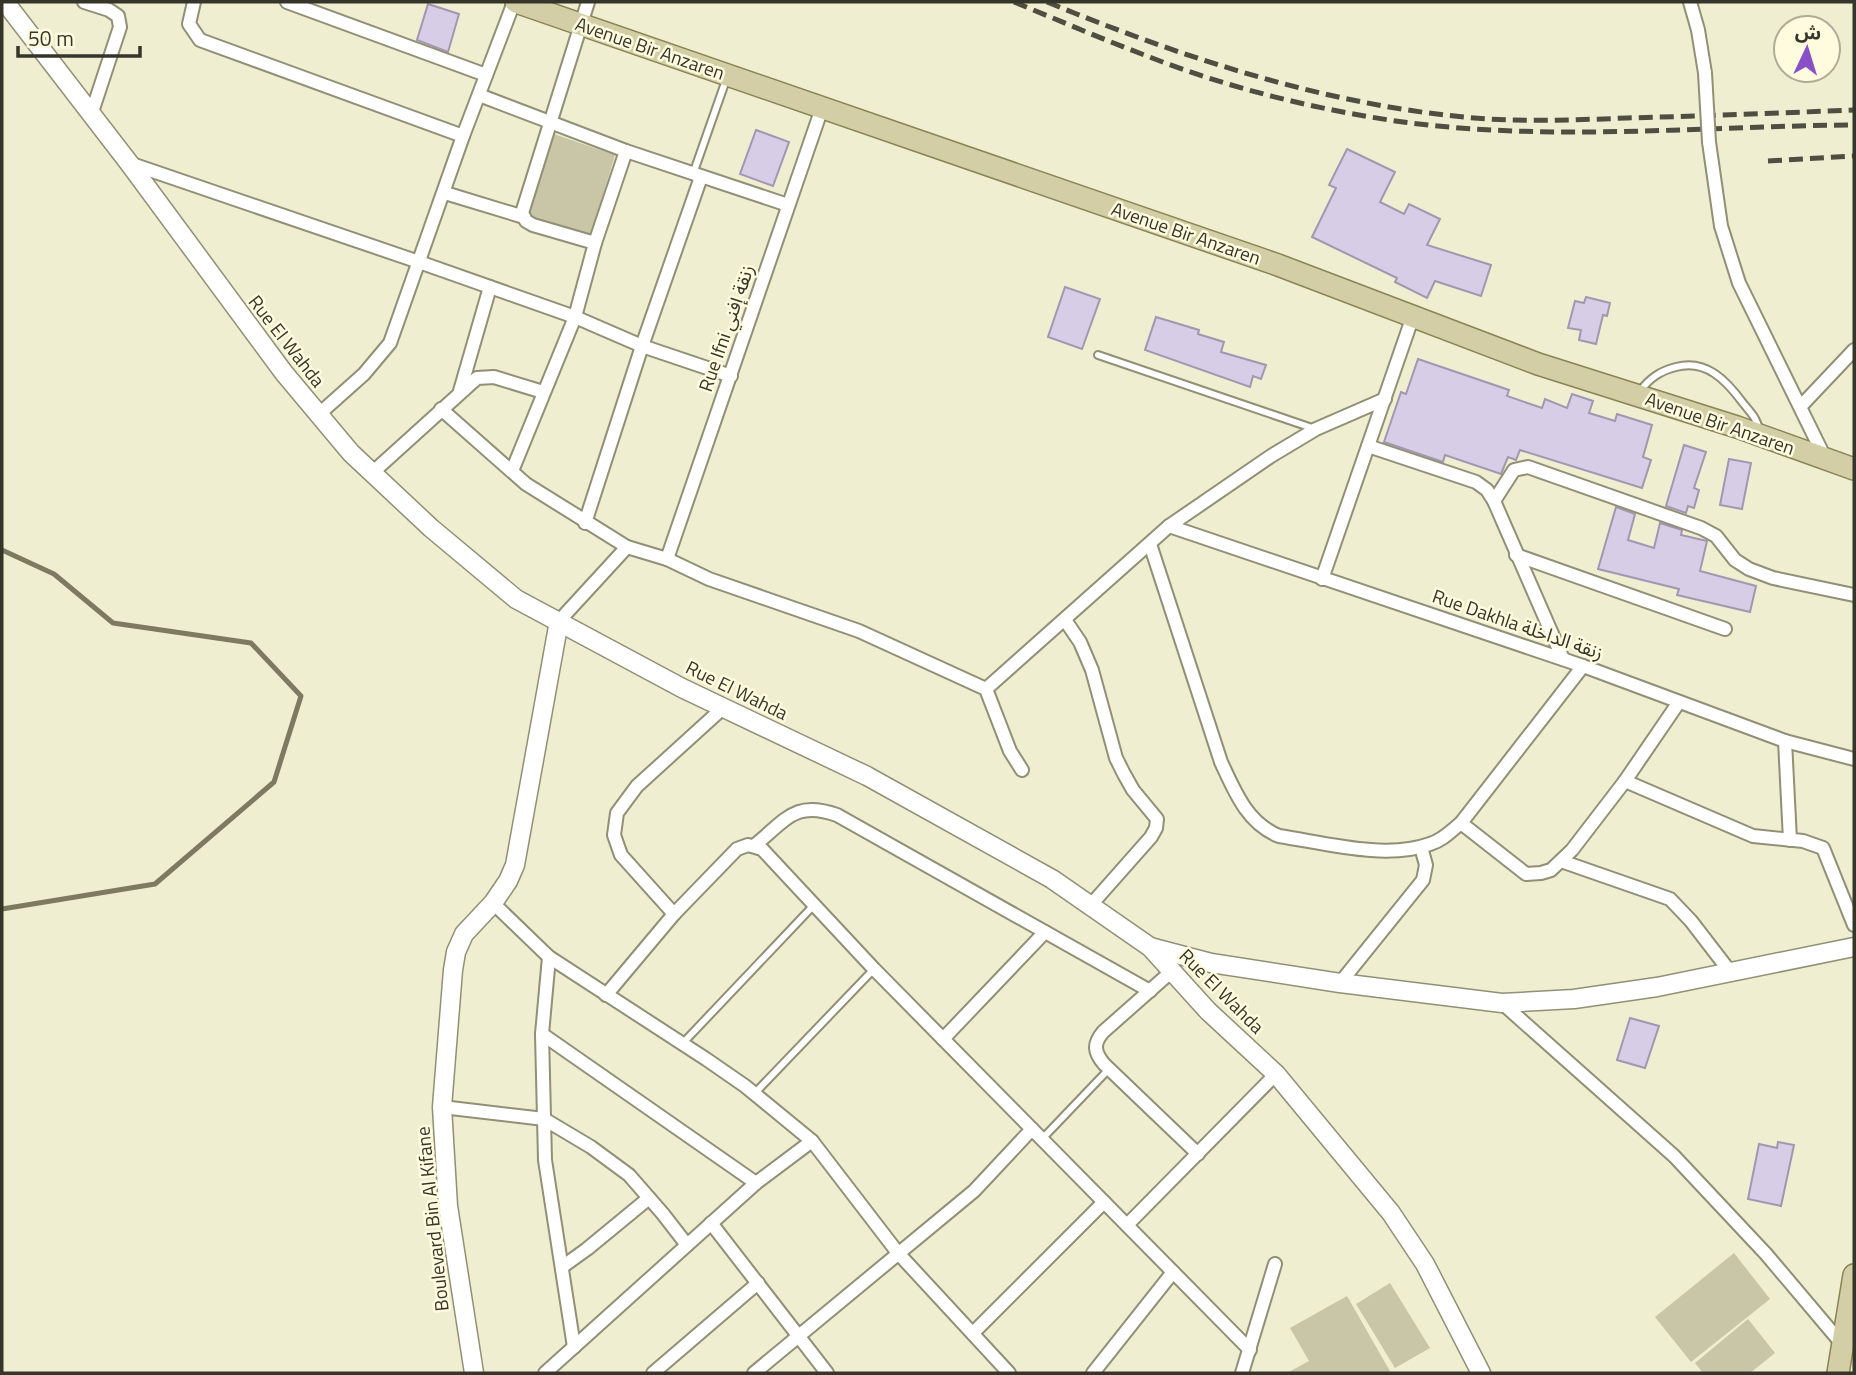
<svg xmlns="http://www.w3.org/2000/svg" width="1856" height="1375" font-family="'Titillium Web','Noto Sans Arabic',sans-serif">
	<rect width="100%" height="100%" fill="#f0eed1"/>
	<g fill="#c9c6a7">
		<path d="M554 134 615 155 591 235 533 220 529 207Z"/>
		<path d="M1734 1253 1770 1299 1691 1362 1655 1317Z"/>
		<path d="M1390 1283 1430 1348 1395 1368 1356 1304Z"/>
		<path d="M1347 1296 1391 1373H1287L1309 1361 1290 1328Z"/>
		<path d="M1748 1319 1775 1353 1750 1373H1703L1695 1363Z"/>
	</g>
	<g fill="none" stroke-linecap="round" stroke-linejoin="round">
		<path stroke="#7d7a61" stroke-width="5" d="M2 550 54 574 113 623 251 643 301 696 274 782 155 884 2 909"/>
	</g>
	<g fill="#d7cde7" stroke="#a197b0" stroke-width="2">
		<path d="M428 4 459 14 448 52 417 40Z"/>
		<path d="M756 130 789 142 773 186 740 174Z"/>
		<path d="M1347 149 1395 172 1380 202 1404 214 1409 204 1440 219 1427 245 1491 265 1481 296 1435 281 1427 298 1395 282 1397 278 1312 237 1336 188 1329 185Z"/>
		<path d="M1065 287 1100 299 1082 349 1048 337Z"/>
		<path d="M1586 297 1610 303 1607 316 1603 315 1596 344 1579 340 1581 330 1568 328 1575 301 1584 303Z"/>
		<path d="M1156 317 1199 330 1198 334 1224 342 1221 352 1266 365 1261 379 1253 376 1250 387 1145 350Z"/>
		<path d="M1418 359 1509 390 1507 396 1542 408 1545 399 1567 408 1572 394 1593 401 1589 413 1615 421 1617 414 1652 425 1643 457 1651 460 1642 488 1520 450 1516 460 1508 457 1501 474 1445 455 1443 462 1384 442 1401 392 1406 394Z"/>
		<path d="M1684 445 1706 452 1694 488 1699 490 1694 508 1688 506 1686 513 1666 506Z"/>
		<path d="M1729 459 1751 463 1742 509 1720 505Z"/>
		<path d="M1616 507 1635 514 1628 540 1654 548 1660 523 1682 530 1681 535 1707 541 1700 571 1756 586 1750 612 1677 595 1679 589 1598 569Z"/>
		<path d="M1630 1018 1659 1026 1645 1068 1617 1060Z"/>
		<path d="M1778 1142 1794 1145 1781 1206 1748 1199 1759 1144 1777 1148Z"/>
	</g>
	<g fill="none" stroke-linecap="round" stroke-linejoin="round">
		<defs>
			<g id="lane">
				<path d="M693 174 726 80"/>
				<path d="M1098 355 1315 429"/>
				<path d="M1640 391C1650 378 1660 371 1676 367 1706 359 1726 380 1743 403 1750 412 1758 419 1759 431"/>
				<path d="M683 1043 814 905"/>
				<path d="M754 1094 874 969"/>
				<path d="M1042 1139 1109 1069"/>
			</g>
			<g id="street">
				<path d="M84 2 109 10 118 16 120 27 91 115"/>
				<path d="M194 2 189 24 200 40 463 136"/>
				<path d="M287 2 486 75"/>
				<path d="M588 2 522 213 526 221 533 225 595 243"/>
				<path d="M1690 2 1698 30 1705 73"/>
				<path d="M479 95 626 151 788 205"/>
				<path d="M1709 142 1721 226 1739 283 1826 460"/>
				<path d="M129 163 419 262 575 317 642 346 731 376"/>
				<path d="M445 193 524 217"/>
				<path d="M460 391 490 287"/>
				<path d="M1801 406 1854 350"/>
				<path d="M441 409 526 484 627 547 667 559 709 579 859 631 986 689 1010 751 1022 770"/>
				<path d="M318 415 364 374 390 343 463 136 514 2"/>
				<path d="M1368 446 1476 482 1487 490 1494 501 1563 659"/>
				<path d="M512 471 575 317 595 243 626 151"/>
				<path d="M372 473 477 378 494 377 543 392"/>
				<path d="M1494 501 1514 470 1528 467 1701 528 1716 536 1735 560 1749 569 1773 578 1854 595"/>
				<path d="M585 523 642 346 701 177"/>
				<path d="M1169 526 1583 666 1785 741 1854 759"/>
				<path d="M1150 544 1221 762C1235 792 1247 823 1279 836 1325 843 1386 860 1430 844 1443 840 1451 831 1461 823L1583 666"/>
				<path d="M1516 555 1725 629"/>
				<path d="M667 559 822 108"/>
				<path d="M1322 579 1413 316"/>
				<path d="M1065 620 1080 642 1092 670 1116 758 1124 774 1133 790 1157 819 1156 828 1151 837 1090 906"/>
				<path d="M559 621 627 547"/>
				<path d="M986 689 1169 526 1271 456 1316 429 1385 399"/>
				<path d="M1785 741 1790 840"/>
				<path d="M1625 781 1753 836 1803 841 1823 848 1854 925"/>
				<path d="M1461 823 1526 874 1541 873 1551 870 1572 850 1625 781 1679 702"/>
				<path d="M755 845C786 820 795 800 837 815L1150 991"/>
				<path d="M1561 861 1670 899 1691 921 1731 973"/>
				<path d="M493 903 549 957 706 1059 745 1086 812 1141 898 1253 1009 1373"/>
				<path d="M674 914 621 855 614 835 617 813 637 786 724 707"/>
				<path d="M549 957 542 1034 545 1160 574 1347"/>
				<path d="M1172 971 1103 1032C1093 1044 1094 1052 1104 1064L1198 1154"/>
				<path d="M1340 983 1423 880 1426 865 1421 847"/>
				<path d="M606 995 674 914 737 849 748 845 762 849 874 969 1250 1350"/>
				<path d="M1502 1003 1674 1156 1766 1254 1842 1344"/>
				<path d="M542 1034 756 1183"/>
				<path d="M943 1039 1045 932"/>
				<path d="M442 1107 544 1119 591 1147 629 1175 663 1214 687 1245"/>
				<path d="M711 1223 827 1373"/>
				<path d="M1127 1225 1276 1074"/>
				<path d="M562 1267 587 1249 649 1198"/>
				<path d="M973 1333 1104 1202"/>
				<path d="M545 1373 756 1183 812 1141"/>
				<path d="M653 1373 758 1283"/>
				<path d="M754 1373 974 1191 1032 1129"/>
				<path d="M1093 1373 1173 1272"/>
				<path d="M1242 1373 1275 1264"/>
			</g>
			<g id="secondary">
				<path d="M5 2 129 163 284 373 351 453 431 528 516 599 682 688 867 776 1052 879 1150 947 1208 1011 1276 1074 1391 1213 1425 1264 1481 1373"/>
				<path d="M1150 947 1211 963 1340 983 1502 1003 1574 999 1657 987 1854 947"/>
				<path d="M474 1373 448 1206 442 1107 453 970 456 952 464 934 493 903 508 881 515 865 559 621"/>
			</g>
			<g id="primary">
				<path d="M516 2 1278 265 1538 364 1737 427 1854 469"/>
				<path d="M1838 1373 1854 1275"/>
			</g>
		</defs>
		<use href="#lane" stroke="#918f75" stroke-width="10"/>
		<use href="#street" stroke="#918f75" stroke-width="16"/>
		<use href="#secondary" stroke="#918f75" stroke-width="21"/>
		<use href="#primary" stroke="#898453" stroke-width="24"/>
		<use href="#lane" stroke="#fff" stroke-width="6"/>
		<use href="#street" stroke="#fff" stroke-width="12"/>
		<use href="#secondary" stroke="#fff" stroke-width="18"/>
		<use href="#primary" stroke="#d3cea5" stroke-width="21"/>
		<g stroke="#4f4e41" stroke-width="5" stroke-dasharray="14 7" stroke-linecap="butt">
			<path d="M1014 2C1058 20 1102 39 1147 56 1228 88 1317 110 1403 122 1553 142 1704 126 1854 125"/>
			<path d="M1047 2C1184 58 1325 105 1474 118 1525 122 1576 120 1627 118 1703 116 1779 113 1854 110"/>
			<path d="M1768 161 1854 156"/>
		</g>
		<defs>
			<path id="street-bridge" d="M1705 73 1709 142"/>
		</defs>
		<use href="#street-bridge" stroke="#918f75" stroke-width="16" stroke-linecap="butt"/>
		<use href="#street-bridge" stroke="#fff" stroke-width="12"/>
	</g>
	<g text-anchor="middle" stroke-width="5" stroke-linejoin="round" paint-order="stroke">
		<g font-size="19" fill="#36352a" stroke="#fefbde">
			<text transform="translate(650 48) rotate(19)" y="7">Avenue Bir Anzaren</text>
			<text transform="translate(1186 233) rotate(19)" y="7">Avenue Bir Anzaren</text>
			<text transform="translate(726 328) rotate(-71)" y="7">Rue Ifni زنقة إفني</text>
			<text transform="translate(287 341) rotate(52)" y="7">Rue El Wahda</text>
			<text transform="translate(1720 423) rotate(19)" y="7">Avenue Bir Anzaren</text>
			<text transform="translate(1518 624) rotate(19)" y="7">Rue Dakhla زنقة الداخلة</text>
			<text transform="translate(737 690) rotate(26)" y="7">Rue El Wahda</text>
			<text transform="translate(1222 991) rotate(45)" y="7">Rue El Wahda</text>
			<text transform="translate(432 1219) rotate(-96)" y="7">Boulevard Bin Al Kifane</text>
		</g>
	</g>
	<rect width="1856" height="1375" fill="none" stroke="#36352a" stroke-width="7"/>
	<g transform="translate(1807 49) rotate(4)"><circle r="33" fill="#fefbde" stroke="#aeac96" stroke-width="2"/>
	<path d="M0-5L12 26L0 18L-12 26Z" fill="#884fc6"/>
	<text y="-10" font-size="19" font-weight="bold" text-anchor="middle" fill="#36352a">ش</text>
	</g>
	<path d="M18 46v10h122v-10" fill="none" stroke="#36352a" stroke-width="3.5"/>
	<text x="28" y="46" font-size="21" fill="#36352a" stroke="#fefbde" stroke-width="5" paint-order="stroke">50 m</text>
</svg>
